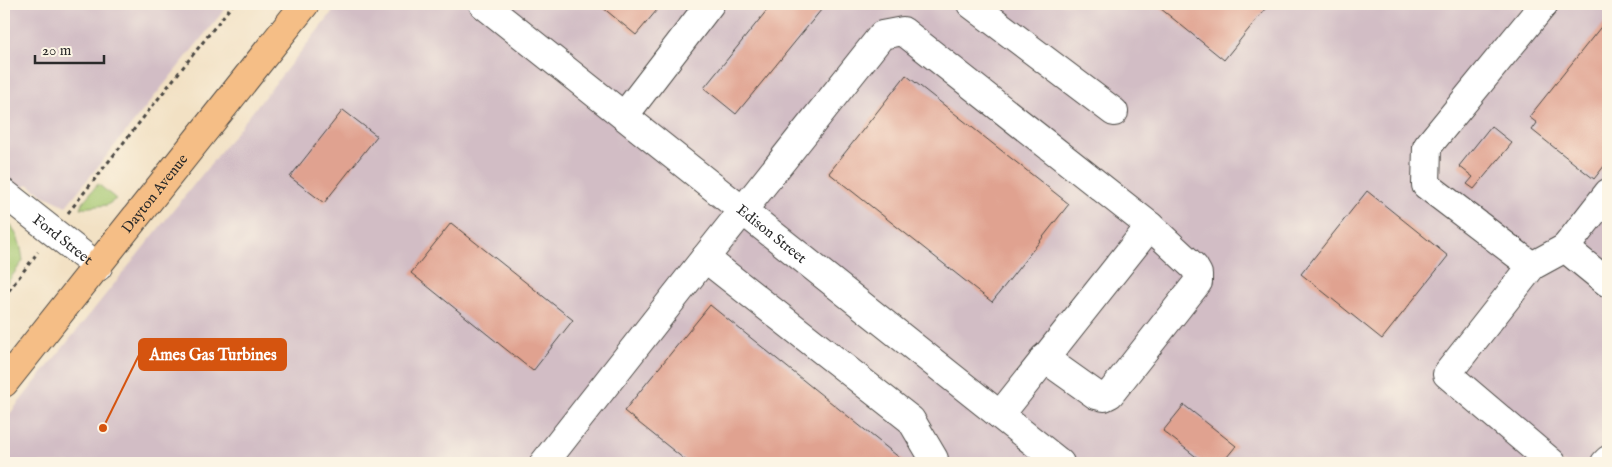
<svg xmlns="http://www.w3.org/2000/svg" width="1612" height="467" font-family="'IM FELL English',serif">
	<rect width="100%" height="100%" fill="#fcf5e5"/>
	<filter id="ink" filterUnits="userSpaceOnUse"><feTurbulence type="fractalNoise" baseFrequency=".02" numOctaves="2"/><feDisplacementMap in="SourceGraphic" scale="10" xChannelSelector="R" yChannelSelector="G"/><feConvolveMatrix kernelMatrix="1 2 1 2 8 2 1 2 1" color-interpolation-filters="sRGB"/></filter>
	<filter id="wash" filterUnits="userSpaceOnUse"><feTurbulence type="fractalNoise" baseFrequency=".0096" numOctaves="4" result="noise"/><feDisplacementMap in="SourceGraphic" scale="20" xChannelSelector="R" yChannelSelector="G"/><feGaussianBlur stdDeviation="1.12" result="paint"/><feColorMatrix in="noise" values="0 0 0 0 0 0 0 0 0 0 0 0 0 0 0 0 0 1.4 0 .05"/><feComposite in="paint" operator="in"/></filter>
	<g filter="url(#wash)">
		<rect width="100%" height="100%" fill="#f2e1c4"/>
		<g fill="#d2bdc5">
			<path d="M4 4H229L66 206 41 194 28 184 4 205Z"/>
			<path d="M339 4H1608V463H4V421Z"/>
		</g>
		<g fill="#a6c871" stroke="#687a4e">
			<path d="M98 184 116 199 107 205 80 208 82 203Z"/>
			<path d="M4 217C17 230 21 244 23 261L4 287Z"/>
		</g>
		<g id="blocks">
			<g fill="#e0a290">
				<path d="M605 4H662L636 35 602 7Z"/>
				<path d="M772 4H826L736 114 704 88Z"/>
				<path d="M1155 4H1269L1224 60Z"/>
				<path d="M1608 18V161L1594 179 1532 130 1537 123 1529 117Z"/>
				<path d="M906 75 1069 204 992 302 829 173Z"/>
				<path d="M343 110 377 136 324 203 290 177Z"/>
				<path d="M1491 126 1512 143 1474 189 1467 184 1473 177 1459 166Z"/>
				<path d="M1367 191 1448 256 1382 339 1301 274Z"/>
				<path d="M451 223 573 320 533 371 411 273Z"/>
				<path d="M710 305 906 463H689L624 411Z"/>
				<path d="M1184 405 1236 446 1222 463H1204L1163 431Z"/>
			</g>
		</g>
	</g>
	<g filter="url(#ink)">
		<use href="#blocks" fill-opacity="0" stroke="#494642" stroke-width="1"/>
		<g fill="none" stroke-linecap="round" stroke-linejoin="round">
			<defs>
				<g id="minor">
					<path id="s1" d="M483 4 1060 463"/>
					<path d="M971 4 1114 112"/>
					<path d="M624 116 710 4"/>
					<path id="s2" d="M4 193 98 267"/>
					<path d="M1565 248 1608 193"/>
					<path d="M1532 266 1426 185 1427 147 1544 4"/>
					<path d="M1044 358 1096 395 1104 397 1110 394 1198 282V274L1194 267 1150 226"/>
					<path d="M544 463 705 258"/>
					<path d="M934 463V459L911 420 705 258 882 35 903 31 1150 226 1000 415"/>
					<path d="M1552 463 1447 374 1532 266 1565 248 1608 283"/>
					<path d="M1605 463 1608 460"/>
				</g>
				<g id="major">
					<path id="s3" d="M4 383 305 4"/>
				</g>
			</defs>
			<use href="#minor" stroke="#494642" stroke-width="30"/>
			<use href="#major" stroke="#494642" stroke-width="30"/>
			<g stroke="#494642" stroke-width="3" stroke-dasharray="4 4" stroke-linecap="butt">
				<path d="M68 213 233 4"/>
				<path d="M4 297 38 252"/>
			</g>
			<use href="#minor" stroke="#fff" stroke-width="28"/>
			<use href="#major" stroke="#f5be86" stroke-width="28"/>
		</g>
	</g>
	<g text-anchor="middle" stroke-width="5" stroke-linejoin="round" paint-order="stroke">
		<g font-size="15" fill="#2b2b2b" stroke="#fcf5e5">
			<text dy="5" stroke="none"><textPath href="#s3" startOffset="242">Dayton Avenue</textPath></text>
			<text dy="5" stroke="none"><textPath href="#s1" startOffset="369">Edison Street</textPath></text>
			<text dy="5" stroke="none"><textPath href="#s2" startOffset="75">Ford Street</textPath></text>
		</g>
	</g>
	<path fill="none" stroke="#d5540f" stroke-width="2" d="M103 428L139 355"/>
	<circle fill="#d5540f" stroke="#fcf5e5" stroke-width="2" cx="103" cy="428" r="5"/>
	<rect fill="#d5540f" stroke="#d5540f" stroke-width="2" x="139" y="339" width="147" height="31" rx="5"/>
	<g font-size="16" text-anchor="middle" font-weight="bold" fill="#fff">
		<text x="213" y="360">Ames Gas Turbines</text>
	</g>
	<rect width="1612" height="467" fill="none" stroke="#fcf5e5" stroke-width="20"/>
	<path d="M35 55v8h69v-8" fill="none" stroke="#2b2b2b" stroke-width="2.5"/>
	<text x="42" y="55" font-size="15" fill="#2b2b2b" stroke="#fcf5e5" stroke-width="4" paint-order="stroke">20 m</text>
</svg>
